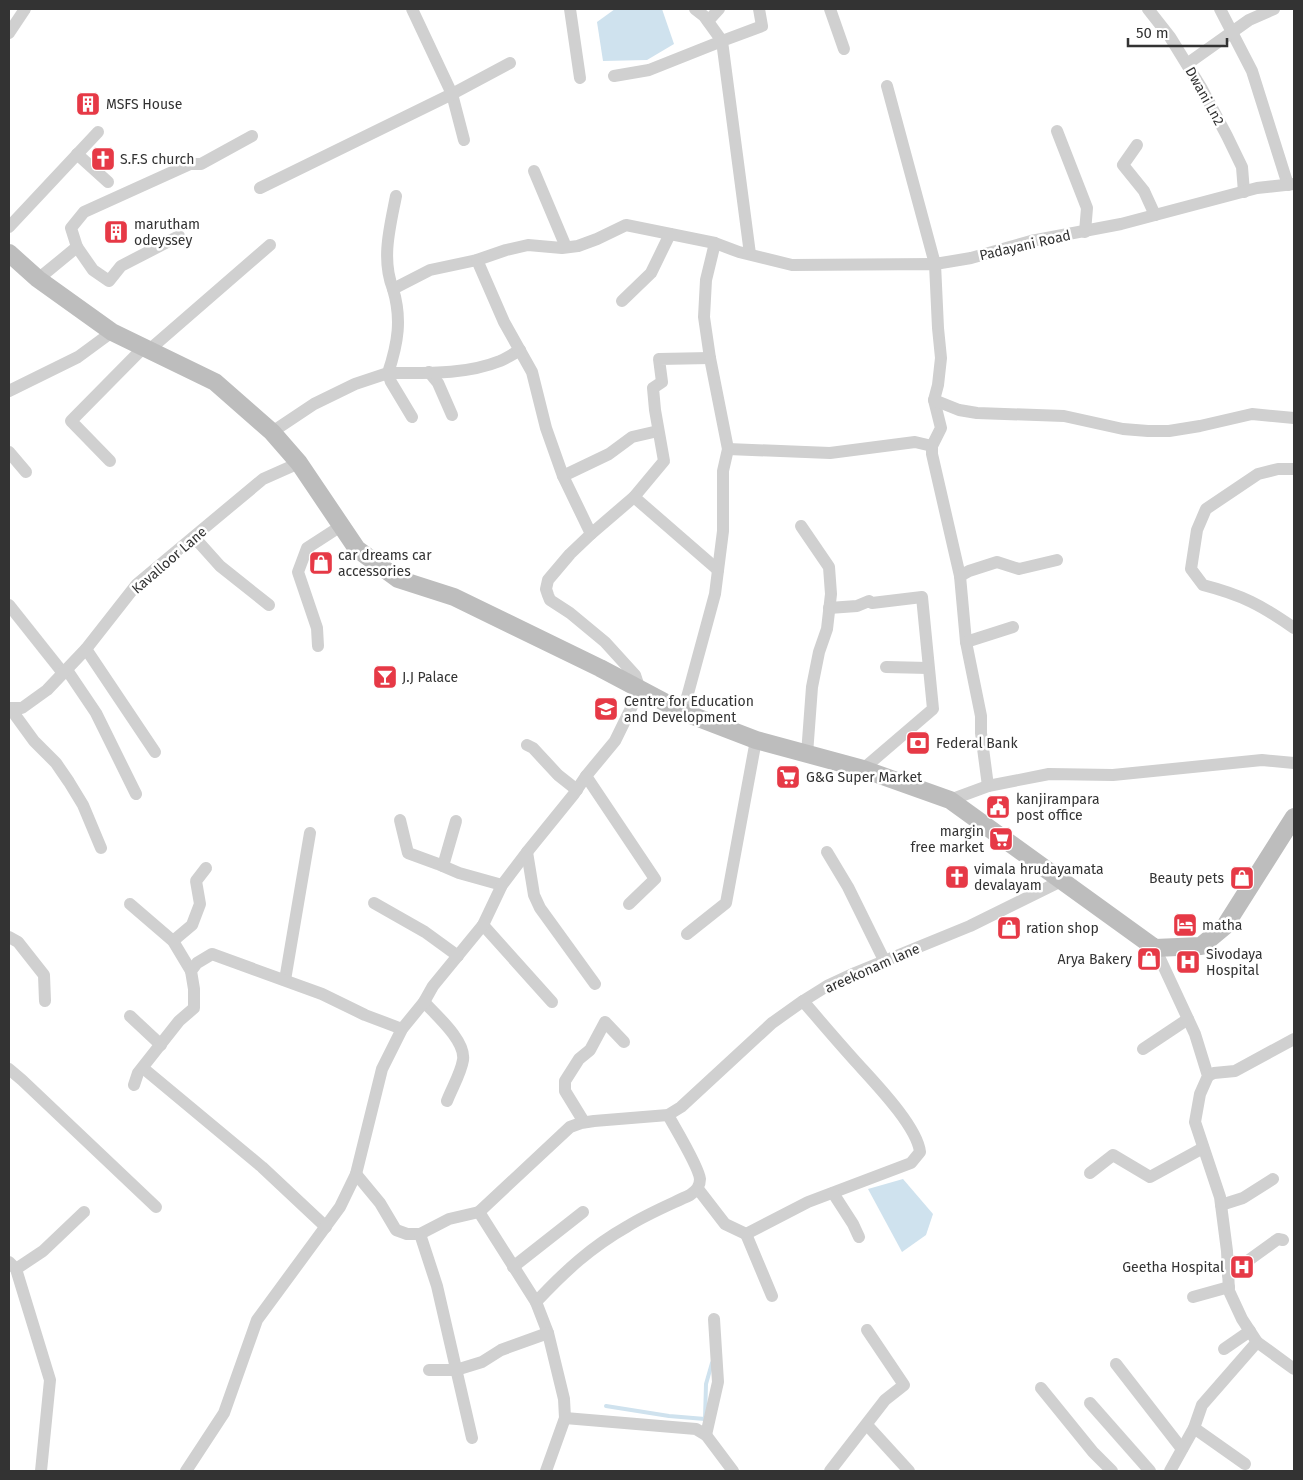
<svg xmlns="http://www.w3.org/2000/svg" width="1303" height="1480" font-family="'Fira Sans',sans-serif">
	<rect width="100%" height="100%" fill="#fff"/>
	<g fill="#cfe2ee">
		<path d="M615 9H662L674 44 647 60 603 61 597 22Z"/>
		<path d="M903 1179 933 1214 926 1235 902 1252 868 1189Z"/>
	</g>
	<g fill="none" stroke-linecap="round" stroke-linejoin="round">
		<path stroke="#cfe2ee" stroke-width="4" d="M606 1406 669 1416 705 1419 706 1384 712 1363"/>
		<g stroke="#d0d0d0" stroke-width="12">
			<path d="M412 9 452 94 464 140"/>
			<path d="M570 9 580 78"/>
			<path d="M830 9 844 49"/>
			<path d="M1148 9 1170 37 1202 89 1227 136 1242 167 1244 192"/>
			<path d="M1220 9 1252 71 1288 185"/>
			<path d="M708 21 719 9"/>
			<path d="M9 33 25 9"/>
			<path d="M1187 64 1249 20 1274 9"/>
			<path d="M614 76 649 70 722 41 704 16 695 9"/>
			<path d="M887 86 935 264 971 258 1031 241 1121 224 1257 188 1294 184"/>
			<path d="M1057 131 1087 208 1085 232"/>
			<path d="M1137 145 1123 165 1144 191 1155 215"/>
			<path d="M77 154 108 182"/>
			<path d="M534 171 566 247"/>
			<path d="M260 188 452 94 510 63"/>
			<path d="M9 227 98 132"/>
			<path d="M77 247 93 270 109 281 121 266 179 236"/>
			<path d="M750 254 722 41 762 26 759 9"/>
			<path d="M38 279 77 247 71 228 84 212 190 164H201L252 136"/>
			<path d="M393 289C381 259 390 227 396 196"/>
			<path d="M622 301 651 273 670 234"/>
			<path d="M149 350 270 245"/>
			<path d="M429 372 438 383 452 415"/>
			<path d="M9 391 78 357 112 332"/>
			<path d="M934 400 941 428 932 446V454L960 576 966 642 981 716V733L988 786"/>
			<path d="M412 417 391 382 388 373C425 373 465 375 500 361 507 358 513 354 520 350"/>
			<path d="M272 432 314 404 355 384 388 373C398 343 402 319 393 289L430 270 477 260 506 250 528 245 562 248 578 246 597 239 626 225 715 243 739 252 792 265 935 264 938 328 941 358 938 385 934 400 959 410 977 413 1064 416 1123 429 1148 431H1169L1200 426 1252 414 1294 418"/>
			<path d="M728 449 830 453 915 442 932 446"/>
			<path d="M9 452 26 472"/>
			<path d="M110 461 71 421 144 347"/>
			<path d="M1294 469H1278L1258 474 1206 509 1197 530 1191 569 1203 585C1242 595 1261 605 1294 628"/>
			<path d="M563 476 609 454 632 437 658 431"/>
			<path d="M634 497 664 461 655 410 653 388 662 382 659 359 710 358"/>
			<path d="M801 526 829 567 831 594 827 629 819 652 812 687 807 754"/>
			<path d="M591 534 634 497 718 570"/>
			<path d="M194 537 220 566 269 605"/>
			<path d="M960 576 969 571 997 562 1019 569 1057 560"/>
			<path d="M9 605 63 673"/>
			<path d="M829 608 857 606 869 601 872 603 922 597 933 709 863 769"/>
			<path d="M966 642 1013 627"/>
			<path d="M318 646 317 628 298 572 307 548 341 526"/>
			<path d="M86 649 155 752"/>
			<path d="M886 667 928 668"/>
			<path d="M67 670 96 713 136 794"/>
			<path d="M9 708H22L47 690 86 649 137 584 263 479 299 463"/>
			<path d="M10 708 34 741 56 763 69 782 83 805 101 848"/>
			<path d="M683 712 715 594 723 531V471L728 449 710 358 704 317 706 280 715 243"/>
			<path d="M527 745 533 748 558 775 577 790"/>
			<path d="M586 776 655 879 629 904"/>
			<path d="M950 800 988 786 1049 774 1113 775 1262 760 1294 763"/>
			<path d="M400 820 408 853 438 864 459 873 502 885"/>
			<path d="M527 852 534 895 540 908 595 984"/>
			<path d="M827 852 848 887 885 962"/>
			<path d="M443 866 456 821"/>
			<path d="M374 903 425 932 458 956"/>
			<path d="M130 904 173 941 191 971"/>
			<path d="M483 925 552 1002"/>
			<path d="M687 934 726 903 756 740"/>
			<path d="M9 937 18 942 44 975 45 1001"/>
			<path d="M173 941 192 925 200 904 196 881 206 868"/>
			<path d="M1155 948 1195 1034 1208 1076 1200 1094 1195 1122 1220 1197 1227 1251 1229 1291 1242 1319 1257 1342 1294 1369"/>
			<path d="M285 980 310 833"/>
			<path d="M424 1002C436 1015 466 1041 463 1060 461 1073 452 1088 447 1101"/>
			<path d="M130 1016 161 1045"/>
			<path d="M1143 1049 1188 1019"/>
			<path d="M143 1068 262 1167 326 1227"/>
			<path d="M9 1069 22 1080 156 1207"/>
			<path d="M1208 1076 1214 1073 1235 1071 1294 1039"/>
			<path d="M134 1085 138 1073 179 1021 194 1008V989L191 971 197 963 212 954 322 994 365 1015 402 1029"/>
			<path d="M584 1122 565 1091V1081L579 1059 590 1050 605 1022 624 1042"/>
			<path d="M1090 1173 1113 1155 1150 1177 1203 1148"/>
			<path d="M356 1174 380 1203 396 1230 407 1234H420L449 1219 479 1212 536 1302 548 1333 564 1399 565 1418 546 1471"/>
			<path d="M698 1189 725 1224 746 1234 808 1202 911 1163 920 1152C917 1126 874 1082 856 1062 838 1042 820 1021 803 1001"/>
			<path d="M833 1193 853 1224 859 1237"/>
			<path d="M1221 1205 1243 1198 1273 1179"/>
			<path d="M479 1212 570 1127 581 1123 594 1121 668 1115 681 1107 772 1023 803 1001 827 986 855 973 970 926 1061 881"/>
			<path d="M420 1234 437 1286 472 1438"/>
			<path d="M746 1234 772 1296"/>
			<path d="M9 1262 16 1269 50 1380 41 1471"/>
			<path d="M513 1267 583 1212"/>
			<path d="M16 1269 43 1251 84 1212"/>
			<path d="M1228 1275 1278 1239 1283 1240"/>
			<path d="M1193 1297 1229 1287"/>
			<path d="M536 1302C565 1271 591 1247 628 1226 647 1214 669 1205 690 1195 696 1191 700 1187 700 1179 699 1167 675 1128 668 1115"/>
			<path d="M1224 1349 1250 1331"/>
			<path d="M1116 1364 1182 1449"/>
			<path d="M429 1370H456L482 1362 501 1350 548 1333"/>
			<path d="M1041 1388 1093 1452 1112 1471"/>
			<path d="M1090 1403 1150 1471"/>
			<path d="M565 1418 696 1429 706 1435 733 1471"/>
			<path d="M867 1425 909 1471"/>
			<path d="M1194 1428 1245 1464"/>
			<path d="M706 1435 718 1382 714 1319"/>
			<path d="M186 1471 224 1413 257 1320 340 1207 356 1174 382 1069 402 1029 424 1002 433 986 483 925 502 885 527 852 574 794 586 776 615 741 640 690 635 675 605 642 570 613 550 600 548 595 546 589 548 580 570 554 591 534 563 476 546 428 532 372 504 322 477 260"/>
			<path d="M830 1471 885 1400 904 1385 867 1330"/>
			<path d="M1170 1471 1194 1428 1202 1405 1257 1342"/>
		</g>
		<path stroke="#bdbdbd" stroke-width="18" d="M9 253 38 279 112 332 215 382 272 432 299 463 357 549 398 579 454 597 600 668 683 712 756 740 863 769 950 800 1155 948 1201 946 1225 926 1294 817"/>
	</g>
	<defs>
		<symbol id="building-square" viewBox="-11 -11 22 22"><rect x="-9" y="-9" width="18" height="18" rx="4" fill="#e63946" stroke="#fff"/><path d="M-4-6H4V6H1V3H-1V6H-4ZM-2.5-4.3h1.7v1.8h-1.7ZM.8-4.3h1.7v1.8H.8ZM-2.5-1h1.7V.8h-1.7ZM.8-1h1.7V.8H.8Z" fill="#fff"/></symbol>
		<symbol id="church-square" viewBox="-11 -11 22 22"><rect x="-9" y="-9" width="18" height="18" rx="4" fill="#e63946" stroke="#fff"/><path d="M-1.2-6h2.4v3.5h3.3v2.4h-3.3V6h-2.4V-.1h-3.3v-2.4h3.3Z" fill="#fff"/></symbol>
		<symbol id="shop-square" viewBox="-11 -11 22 22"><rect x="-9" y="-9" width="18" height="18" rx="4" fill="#e63946" stroke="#fff"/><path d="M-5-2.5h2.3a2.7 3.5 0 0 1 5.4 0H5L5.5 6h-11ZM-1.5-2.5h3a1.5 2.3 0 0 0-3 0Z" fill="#fff"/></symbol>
		<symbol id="bar-square" viewBox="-11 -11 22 22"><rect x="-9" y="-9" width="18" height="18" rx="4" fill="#e63946" stroke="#fff"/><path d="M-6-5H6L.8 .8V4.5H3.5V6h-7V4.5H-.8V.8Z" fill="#fff"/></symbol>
		<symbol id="university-square" viewBox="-11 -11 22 22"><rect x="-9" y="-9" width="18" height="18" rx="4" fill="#e63946" stroke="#fff"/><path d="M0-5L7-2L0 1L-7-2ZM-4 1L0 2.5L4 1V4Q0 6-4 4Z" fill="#fff"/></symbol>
		<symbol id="bank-square" viewBox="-11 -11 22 22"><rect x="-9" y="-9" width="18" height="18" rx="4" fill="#e63946" stroke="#fff"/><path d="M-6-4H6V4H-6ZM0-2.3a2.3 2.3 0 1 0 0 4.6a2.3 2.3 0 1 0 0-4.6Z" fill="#fff"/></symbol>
		<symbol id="supermarket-square" viewBox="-11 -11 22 22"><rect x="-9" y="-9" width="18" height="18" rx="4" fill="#e63946" stroke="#fff"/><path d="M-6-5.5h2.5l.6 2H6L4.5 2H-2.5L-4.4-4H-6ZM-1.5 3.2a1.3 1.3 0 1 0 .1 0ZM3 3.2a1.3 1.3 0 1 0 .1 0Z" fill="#fff"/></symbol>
		<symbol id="civic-square" viewBox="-11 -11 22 22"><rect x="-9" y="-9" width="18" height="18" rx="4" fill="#e63946" stroke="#fff"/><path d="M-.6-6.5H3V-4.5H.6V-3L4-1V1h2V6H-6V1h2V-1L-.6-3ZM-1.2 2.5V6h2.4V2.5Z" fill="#fff"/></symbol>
		<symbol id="hotel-square" viewBox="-11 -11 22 22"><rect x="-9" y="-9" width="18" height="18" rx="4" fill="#e63946" stroke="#fff"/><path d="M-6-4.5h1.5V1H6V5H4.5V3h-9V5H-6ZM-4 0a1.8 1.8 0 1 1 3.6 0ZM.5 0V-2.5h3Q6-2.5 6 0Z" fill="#fff"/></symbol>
		<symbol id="hospital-square" viewBox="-11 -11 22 22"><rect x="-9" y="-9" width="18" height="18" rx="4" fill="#e63946" stroke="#fff"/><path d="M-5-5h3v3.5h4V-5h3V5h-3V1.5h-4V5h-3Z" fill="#fff"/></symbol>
	</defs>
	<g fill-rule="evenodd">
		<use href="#building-square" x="74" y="90" width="28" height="28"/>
		<use href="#church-square" x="89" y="145" width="28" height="28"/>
		<use href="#building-square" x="102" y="218" width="28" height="28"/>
		<use href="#shop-square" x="307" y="549" width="28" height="28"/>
		<use href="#bar-square" x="371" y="663" width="28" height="28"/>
		<use href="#university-square" x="592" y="695" width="28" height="28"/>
		<use href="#bank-square" x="904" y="729" width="28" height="28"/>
		<use href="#supermarket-square" x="774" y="763" width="28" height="28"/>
		<use href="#civic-square" x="984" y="793" width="28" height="28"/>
		<use href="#supermarket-square" x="987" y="825" width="28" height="28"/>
		<use href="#church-square" x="943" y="863" width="28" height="28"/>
		<use href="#shop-square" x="1228" y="864" width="28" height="28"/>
		<use href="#hotel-square" x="1171" y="911" width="28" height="28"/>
		<use href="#shop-square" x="995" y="914" width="28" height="28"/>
		<use href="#shop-square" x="1135" y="945" width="28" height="28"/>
		<use href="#hospital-square" x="1174" y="948" width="28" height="28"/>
		<use href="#hospital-square" x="1228" y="1253" width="28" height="28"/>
	</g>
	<g text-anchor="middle" stroke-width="5" stroke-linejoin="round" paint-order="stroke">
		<g font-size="14" fill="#333" stroke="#fff">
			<text transform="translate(1205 96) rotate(61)" y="5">Dwani Ln2</text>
			<text transform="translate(1025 245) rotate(-13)" y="5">Padayani Road</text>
			<text transform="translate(169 560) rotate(-41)" y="5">Kavalloor Lane</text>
			<text transform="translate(872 968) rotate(-24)" y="5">areekonam lane</text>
		</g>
		<g font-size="14" fill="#333" stroke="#fff" text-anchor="start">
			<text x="106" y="109">MSFS House</text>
			<text x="120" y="164">S.F.S church</text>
			<text x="134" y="229">marutham<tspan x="134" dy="16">odeyssey</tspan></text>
			<text x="338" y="560">car dreams car<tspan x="338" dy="16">accessories</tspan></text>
			<text x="402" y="682">J.J Palace</text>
			<text x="624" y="706">Centre for Education<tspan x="624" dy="16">and Development</tspan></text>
			<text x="936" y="748">Federal Bank</text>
			<text x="806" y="782">G&amp;G Super Market</text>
			<text x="1016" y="804">kanjirampara<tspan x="1016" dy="16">post office</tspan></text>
			<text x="984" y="836" text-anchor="end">margin<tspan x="984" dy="16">free market</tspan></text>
			<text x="974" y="874">vimala hrudayamata<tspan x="974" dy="16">devalayam</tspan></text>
			<text x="1224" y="883" text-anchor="end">Beauty pets</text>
			<text x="1202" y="930">matha</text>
			<text x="1026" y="933">ration shop</text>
			<text x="1206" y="959">Sivodaya<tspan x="1206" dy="16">Hospital</tspan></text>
			<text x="1132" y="964" text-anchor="end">Arya Bakery</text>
			<text x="1224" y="1272" text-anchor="end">Geetha Hospital</text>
		</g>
	</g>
	<rect width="1303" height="1480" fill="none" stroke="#333333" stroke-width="20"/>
	<path d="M1128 38v8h99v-8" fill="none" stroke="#333333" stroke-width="2.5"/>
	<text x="1136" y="38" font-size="15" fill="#333333" stroke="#ffffff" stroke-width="4" paint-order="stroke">50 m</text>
</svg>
